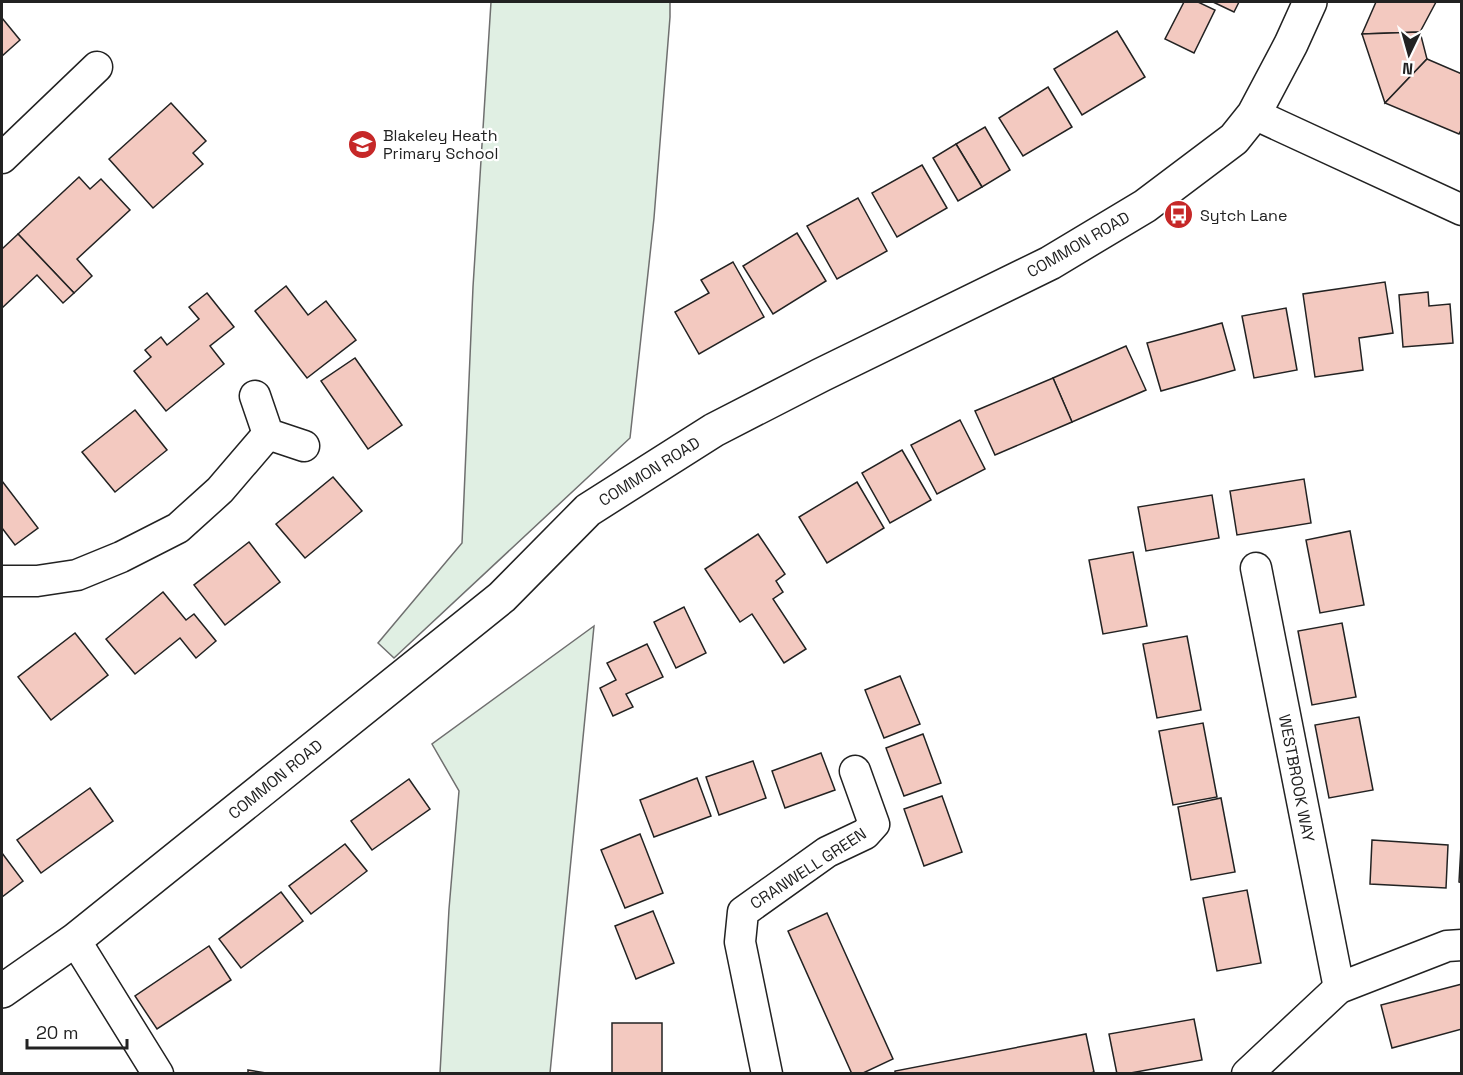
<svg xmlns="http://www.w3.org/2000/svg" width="1463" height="1075" font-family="'Space Grotesk',sans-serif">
	<rect width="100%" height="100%" fill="#fff"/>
	<g fill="#e0efe3" stroke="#6f6f6f" stroke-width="1.5">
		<path d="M491 2H670V17L654 218 630 438 394 658 378 643 462 543 473 287Z"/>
		<path d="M594 626 550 1073H440L449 909 459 791 432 744Z"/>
	</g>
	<g fill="#f3c9c0" stroke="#222" stroke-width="1.5">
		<path d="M1184 2H1198L1215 10 1194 53 1165 39Z"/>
		<path d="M1213 2H1239L1234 12Z"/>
		<path d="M1376 2H1436L1420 32 1362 34Z"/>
		<path d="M2 18 20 40 2 56Z"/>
		<path d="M1117 31 1145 77 1082 115 1054 69Z"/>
		<path d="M1420 32 1427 59 1385 103 1362 34Z"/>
		<path d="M1427 59 1462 74V128L1459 134 1385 103Z"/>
		<path d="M1048 87 1072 127 1023 156 999 118Z"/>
		<path d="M171 103 206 141 193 153 203 164 153 208 109 159Z"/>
		<path d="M985 127 1010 170 982 187 956 144Z"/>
		<path d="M956 144 982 187 958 201 933 158Z"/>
		<path d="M922 165 947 208 897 237 872 193Z"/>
		<path d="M79 177 90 189 101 179 130 210 77 259 92 276 74 293 18 234Z"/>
		<path d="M858 198 887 251 837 279 807 226Z"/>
		<path d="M797 233 826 281 773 314 743 266Z"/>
		<path d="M18 234 74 293 63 303 37 275 2 308V249Z"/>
		<path d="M733 262 764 317 699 354 675 312 709 293 701 280Z"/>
		<path d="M1385 282 1393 333 1359 338 1363 370 1315 377 1303 294Z"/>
		<path d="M286 286 308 315 326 301 356 340 307 378 255 311Z"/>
		<path d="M1428 292 1429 306 1450 304 1453 343 1403 347 1399 295Z"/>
		<path d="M207 293 234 327 210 346 224 364 166 411 134 371 151 357 145 350 161 337 167 345 199 319 189 307Z"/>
		<path d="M1286 308 1297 370 1254 378 1242 316Z"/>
		<path d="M1222 323 1235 370 1161 391 1147 343Z"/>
		<path d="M1126 346 1146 390 1072 422 1053 378Z"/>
		<path d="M355 358 402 425 368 449 321 381Z"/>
		<path d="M1053 378 1072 422 995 455 975 411Z"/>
		<path d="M135 410 167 450 115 492 82 452Z"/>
		<path d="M960 420 985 469 937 494 911 445Z"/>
		<path d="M902 450 931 500 890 523 862 473Z"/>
		<path d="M333 477 362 511 305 558 276 524Z"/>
		<path d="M1304 479 1311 523 1237 535 1230 491Z"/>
		<path d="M2 481 38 528 15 545 2 528Z"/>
		<path d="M857 482 884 528 827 563 799 517Z"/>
		<path d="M1212 495 1219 538 1146 551 1138 507Z"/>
		<path d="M1350 531 1364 605 1320 613 1306 540Z"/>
		<path d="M758 534 785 574 776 581 783 592 773 599 806 649 784 663 752 614 740 622 705 569Z"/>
		<path d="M249 542 280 582 225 625 194 585Z"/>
		<path d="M1133 552 1147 626 1103 634 1089 560Z"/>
		<path d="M163 592 186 620 194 614 216 641 196 658 180 638 135 674 106 639Z"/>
		<path d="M684 607 706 653 676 668 654 622Z"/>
		<path d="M1342 623 1356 697 1312 705 1298 631Z"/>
		<path d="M75 633 108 675 51 720 18 677Z"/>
		<path d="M1187 636 1201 710 1157 718 1143 644Z"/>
		<path d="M647 644 663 677 626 694 633 707 613 716 600 688 616 680 607 663Z"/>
		<path d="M900 676 920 724 884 738 865 690Z"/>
		<path d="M1359 717 1373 790 1329 798 1315 725Z"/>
		<path d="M1203 723 1217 797 1173 805 1159 731Z"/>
		<path d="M923 734 941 783 904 796 886 748Z"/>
		<path d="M821 753 835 790 785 808 772 771Z"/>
		<path d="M753 761 766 798 719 815 706 777Z"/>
		<path d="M697 778 711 816 654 837 640 800Z"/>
		<path d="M409 779 430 809 372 850 351 821Z"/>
		<path d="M90 788 113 821 41 873 17 840Z"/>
		<path d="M942 796 962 852 924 866 904 809Z"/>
		<path d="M1221 798 1235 872 1191 880 1178 807Z"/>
		<path d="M640 834 663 893 625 908 601 850Z"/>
		<path d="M1372 840 1448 845 1446 888 1370 884Z"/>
		<path d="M345 844 367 871 311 914 289 886Z"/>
		<path d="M1461 845H1462V883L1459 882Z"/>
		<path d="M2 853 23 881 2 897Z"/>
		<path d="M1247 890 1261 963 1217 971 1203 898Z"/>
		<path d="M281 892 303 921 241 968 219 939Z"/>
		<path d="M653 911 674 963 636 979 615 926Z"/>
		<path d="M827 913 893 1059 861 1074H852L788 931Z"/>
		<path d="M209 946 231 980 157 1029 135 996Z"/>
		<path d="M1462 984V1029L1392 1048 1381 1005Z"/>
		<path d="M1194 1019 1202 1060 1125 1074H1117L1109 1034Z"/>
		<rect x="612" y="1023" width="50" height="51"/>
		<path d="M1086 1034 1094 1072 1087 1074H895V1071Z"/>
		<path d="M248 1070 272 1074H248Z"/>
	</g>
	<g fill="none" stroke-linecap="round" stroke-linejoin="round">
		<defs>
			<g id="street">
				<path d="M1254 114 1462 210"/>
				<path d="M2 158 97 67"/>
				<path d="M255 396 268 434 304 446"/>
				<path d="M1256 568 1339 988"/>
				<path d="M2 581H37L77 575 121 557 178 528 220 490 268 434"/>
				<path d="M75 940 158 1074"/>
				<path d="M767 1074 740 942 743 912 827 852 865 834 874 824 855 771"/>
				<path d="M1247 1074 1339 988 1447 946 1462 945"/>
			</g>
			<path id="secondary" d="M2 991 75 940 502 597 588 510 714 430 821 375 1050 263 1145 206 1234 139 1254 114 1291 44 1310 2"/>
		</defs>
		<use href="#street" stroke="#222" stroke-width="33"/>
		<use href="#secondary" stroke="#222" stroke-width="36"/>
		<use href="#street" stroke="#fff" stroke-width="30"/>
		<use href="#secondary" stroke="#fff" stroke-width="33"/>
	</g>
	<defs>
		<symbol id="school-disc" viewBox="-11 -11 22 22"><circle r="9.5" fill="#c62828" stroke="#fff"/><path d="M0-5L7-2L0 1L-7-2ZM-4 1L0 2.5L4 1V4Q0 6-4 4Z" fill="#fff"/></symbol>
		<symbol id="bus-disc" viewBox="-11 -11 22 22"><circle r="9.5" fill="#c62828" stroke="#fff"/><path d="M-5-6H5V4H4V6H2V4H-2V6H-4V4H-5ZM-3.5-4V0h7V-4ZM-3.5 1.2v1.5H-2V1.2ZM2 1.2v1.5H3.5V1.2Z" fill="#fff"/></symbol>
	</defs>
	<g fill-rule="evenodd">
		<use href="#school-disc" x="346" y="128" width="33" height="33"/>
		<use href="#bus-disc" x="1162" y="198" width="33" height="33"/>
	</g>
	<g text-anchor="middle" stroke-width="4.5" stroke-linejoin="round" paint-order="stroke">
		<g font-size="16" fill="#222" stroke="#fff" text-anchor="start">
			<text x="383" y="141">Blakeley Heath<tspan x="383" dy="18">Primary School</tspan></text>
			<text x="1200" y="221">Sytch Lane</text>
		</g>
		<g font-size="16" fill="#222" stroke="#fff">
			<text transform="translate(1078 244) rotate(-30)" y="6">COMMON ROAD</text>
			<text transform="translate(649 471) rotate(-32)" y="6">COMMON ROAD</text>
			<text transform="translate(1297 778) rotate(79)" y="6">WESTBROOK WAY</text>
			<text transform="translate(275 779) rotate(-39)" y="6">COMMON ROAD</text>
			<text transform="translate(808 868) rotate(-33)" y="6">CRANWELL GREEN</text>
		</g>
	</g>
	<rect width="1463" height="1075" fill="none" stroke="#222222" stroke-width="6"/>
	<g transform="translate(1409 54) rotate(185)" stroke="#ffffff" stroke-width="4.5" paint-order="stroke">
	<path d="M0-4.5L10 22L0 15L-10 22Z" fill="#222222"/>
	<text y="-9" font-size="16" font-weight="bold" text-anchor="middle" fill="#222222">N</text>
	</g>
	<path d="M27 1039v9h100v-9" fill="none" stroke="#222222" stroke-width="3"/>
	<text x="36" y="1039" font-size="18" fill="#222222" stroke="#ffffff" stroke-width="4.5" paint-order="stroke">20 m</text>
</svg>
